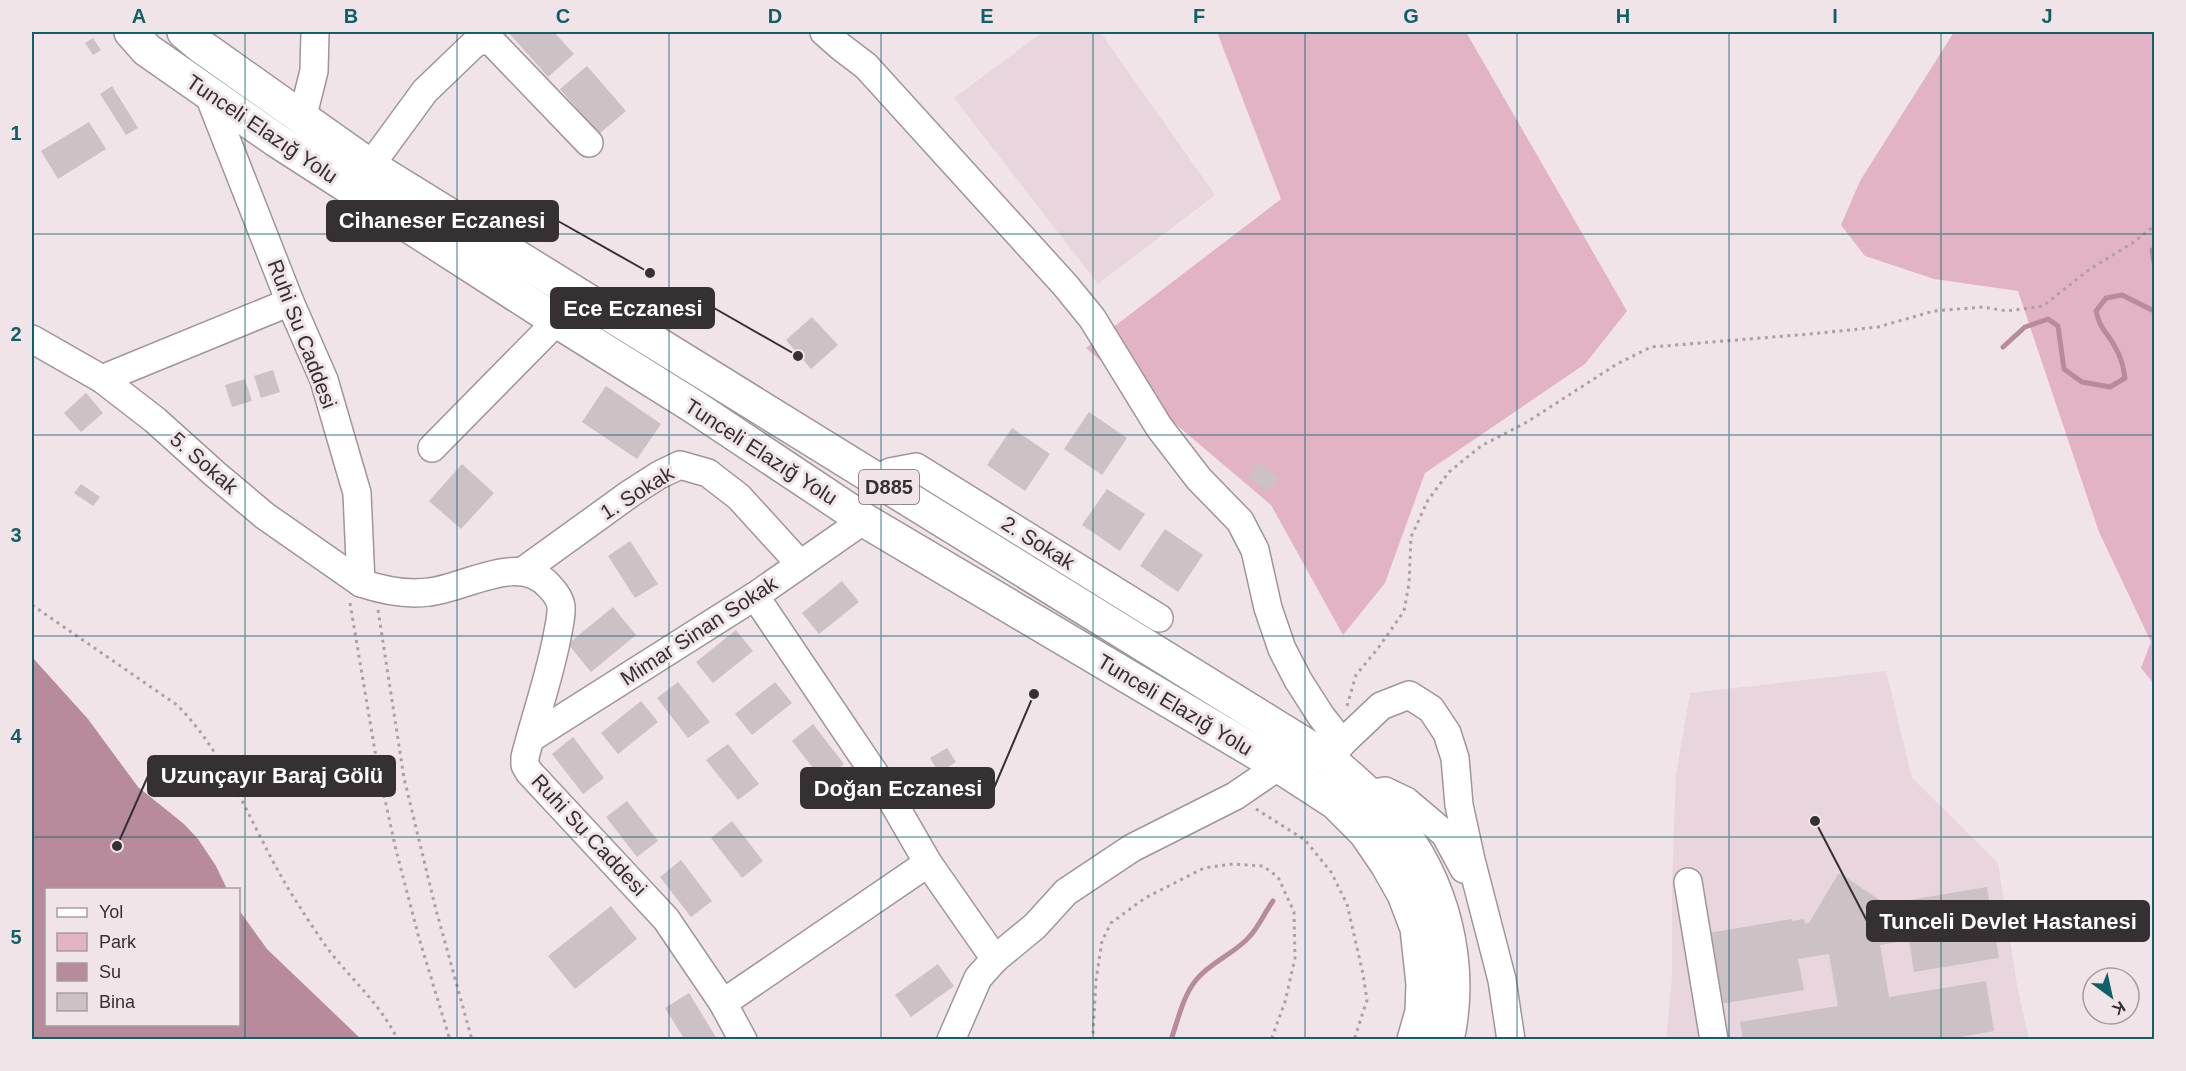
<svg xmlns="http://www.w3.org/2000/svg" width="2186" height="1071" font-family="Arial,sans-serif">
	<rect width="100%" height="100%" fill="#f1e4e9"/>
	<g fill="#e9d5dd">
		<path d="M1043 32H1100L1215 195 1098 284 954 98Z"/>
		<path d="M1886 671 1912 778 1998 863 2018 991 2029 1039 1666 1040 1672 977V882L1676 774 1690 693Z"/>
	</g>
	<g fill="#e2b3c5">
		<path d="M1217 32H1466L1627 311 1585 364 1425 473 1385 583 1343 635 1271 505 1086 348 1281 199Z"/>
		<path d="M1954 32H2154V684L2141 668 2151 642 2099 532 2018 291 1934 279 1865 256 1841 225 1860 181Z"/>
	</g>
	<path fill="#b88b9c" d="M32 657 88 719 138 787 184 824 198 839 216 866 227 889 46 890V1024H238L239 910 267 949 361 1039H32Z"/>
	<g fill="none" stroke-linecap="round" stroke-linejoin="round">
		<g stroke="#b88b9c" stroke-width="5">
			<path d="M2154 249 2152 250 2154 262"/>
			<path d="M2003 347 2025 327 2048 319 2058 326 2064 369 2082 382 2110 387 2125 378C2123 366 2121 356 2114 345 2105 329 2101 331 2096 311L2106 298 2122 295 2152 310 2154 309"/>
			<path d="M1171 1040C1178 1020 1183 996 1196 980 1211 961 1235 954 1250 936 1259 926 1265 912 1273 901"/>
		</g>
	</g>
	<g fill="#ccc1c5">
		<path d="M510 32H554L574 54 548 77 509 33Z"/>
		<path d="M93 38 101 50 93 55 85 43Z"/>
		<path d="M587 66 626 111 599 134 560 89Z"/>
		<path d="M112 86 138 128 126 135 100 94Z"/>
		<path d="M89 122 106 149 58 179 41 151Z"/>
		<path d="M812 317 838 345 811 369 786 340Z"/>
		<path d="M273 370 280 392 261 398 254 376Z"/>
		<path d="M245 379 252 401 232 407 225 385Z"/>
		<path d="M606 386 661 424 637 459 582 422Z"/>
		<path d="M86 393 103 413 81 432 64 413Z"/>
		<path d="M1089 412 1127 438 1102 475 1064 449Z"/>
		<path d="M1012 428 1050 454 1025 491 987 465Z"/>
		<path d="M1259 463 1279 479 1267 492 1248 477Z"/>
		<path d="M462 464 494 493 461 529 429 501Z"/>
		<path d="M81 484 100 497 93 506 74 493Z"/>
		<path d="M1107 489 1145 514 1120 551 1082 525Z"/>
		<path d="M1165 529 1203 555 1178 592 1140 566Z"/>
		<path d="M630 541 658 584 635 598 608 556Z"/>
		<path d="M842 581 859 602 819 634 802 613Z"/>
		<path d="M613 607 636 635 591 672 568 644Z"/>
		<path d="M736 630 753 651 713 683 696 662Z"/>
		<path d="M678 682 710 722 688 738 657 698Z"/>
		<path d="M775 682 792 703 752 735 735 714Z"/>
		<path d="M641 701 658 722 618 754 601 733Z"/>
		<path d="M813 724 844 764 823 781 792 741Z"/>
		<path d="M573 737 604 778 583 794 552 754Z"/>
		<path d="M728 744 759 784 738 800 706 760Z"/>
		<path d="M947 748 956 762 939 773 930 758Z"/>
		<path d="M627 801 658 841 637 857 606 817Z"/>
		<path d="M732 821 763 861 742 878 711 838Z"/>
		<path d="M681 860 712 901 691 917 660 877Z"/>
		<path d="M1838 874H1841L1893 909 1904 907 1903 901 1987 887 1999 958 1914 972 1909 940 1880 945 1889 997 1986 981 1994 1031 1945 1040H1743L1740 1022 1838 1006 1829 954 1798 959 1804 990 1720 1004 1708 933 1792 919 1793 921 1804 919 1805 924 1809 923Z"/>
		<path d="M611 906 637 939 575 989 548 956Z"/>
		<path d="M938 964 954 986 911 1017 895 995Z"/>
		<path d="M689 993 717 1039 716 1040H685L665 1008Z"/>
	</g>
	<g fill="none" stroke-linecap="round" stroke-linejoin="round">
		<defs>
			<g id="minor">
				<path d="M824 32 841 47 866 66 1065 285 1092 318 1159 427 1199 479 1240 521 1255 550 1268 608 1282 649 1298 680 1321 716 1342 743"/>
				<path d="M208 93 290 302 324 380 357 493 361 583"/>
				<path d="M302 119 314 71 315 32"/>
				<path d="M370 166 425 91 475 43 485 40 492 42 589 143"/>
				<path d="M32 339 102 379 155 420 215 474 265 516 361 583C382 590 407 595 429 592 466 588 519 552 549 586 554 591 560 599 561 606 562 617 558 630 556 642 548 681 535 718 525 757V765L529 772 666 919 723 1003 743 1040"/>
				<path d="M102 379 290 302"/>
				<path d="M432 448 557 321"/>
				<path d="M876 480 890 472 916 467 1159 618"/>
				<path d="M523 571 631 493 659 475 680 465 708 473 739 497 800 564"/>
				<path d="M755 596 887 792 928 863 995 959"/>
				<path d="M531 738 755 596 864 520"/>
				<path d="M1332 757 1342 743 1381 706 1409 695 1431 709 1447 733 1455 758 1459 805 1471 860 1502 980 1511 1040"/>
				<path d="M1368 794 1385 791 1406 801 1445 834 1464 869"/>
				<path d="M1688 882 1714 1040"/>
				<path d="M723 1003 928 863"/>
				<path d="M951 1040 978 978 995 959 1035 926 1066 892 1132 848 1235 796 1279 766"/>
			</g>
			<g id="major">
				<path d="M131 32 147 50 276 140 557 321 693 406 864 520 1279 766 1336 803 1365 832 1387 864 1404 894 1417 928 1423 984 1422 1012 1414 1040"/>
				<path d="M184 32 202 47 370 166 1330 760C1352 779 1374 798 1393 820 1443 881 1464 963 1447 1040"/>
			</g>
		</defs>
		<use href="#minor" stroke="#a09599" stroke-width="30"/>
		<use href="#major" stroke="#a09599" stroke-width="36"/>
		<g stroke="#aba1a5" stroke-width="3" stroke-dasharray="3 4.5" stroke-linecap="butt">
			<path d="M350 603 377 763 396 850 419 938 450 1040"/>
			<path d="M32 605 177 705C232 760 255 839 298 904 308 920 319 937 331 953 355 983 380 1004 398 1040"/>
			<path d="M378 610 404 778 435 906 472 1040"/>
			<path d="M1347 706 1356 675 1379 647 1404 611 1409 584 1411 537 1428 500 1449 472 1481 446 1527 422 1617 364 1651 347 1810 334 1878 327 1934 311 1983 307 2007 311 2043 306 2090 269 2134 242 2154 226"/>
			<path d="M1256 809 1305 840 1331 872 1347 904 1363 974 1367 1000 1354 1040"/>
			<path d="M1089 1040 1093 1033 1096 980 1102 941 1111 923 1145 898 1204 868 1233 864 1263 866 1278 877 1294 912 1295 958 1285 1002 1271 1040"/>
		</g>
		<use href="#minor" stroke="#fff" stroke-width="27"/>
		<use href="#major" stroke="#fff" stroke-width="33"/>
	</g>
	<path fill="none" stroke="#106167" stroke-width="1.5" stroke-opacity="0.55" d="M245 32V1040M457 32V1040M669 32V1040M881 32V1040M1093 32V1040M1305 32V1040M1517 32V1040M1729 32V1040M1941 32V1040M32 234H2154M32 435H2154M32 636H2154M32 837H2154"/>
	<g text-anchor="middle" stroke-width="6" stroke-linejoin="round" paint-order="stroke">
		<rect fill="#f1e4e9" stroke="#6d6669" stroke-width="1.5" x="859" y="470" width="60" height="34" rx="4.5"/>
		<g font-size="20" font-weight="bold" fill="#353032">
			<text x="889" y="494">D885</text>
		</g>
		<g font-size="21" fill="#353032" stroke="#f1e4e9">
			<text transform="translate(262 129) rotate(34)" y="7">Tunceli Elazığ Yolu</text>
			<text transform="translate(302 334) rotate(69)" y="7">Ruhi Su Caddesi</text>
			<text transform="translate(761 452) rotate(33)" y="7">Tunceli Elazığ Yolu</text>
			<text transform="translate(204 463) rotate(41)" y="7">5. Sokak</text>
			<text transform="translate(637 493) rotate(-32)" y="7">1. Sokak</text>
			<text transform="translate(1038 543) rotate(32)" y="7">2. Sokak</text>
			<text transform="translate(699 631) rotate(-33)" y="7">Mimar Sinan Sokak</text>
			<text transform="translate(1175 705) rotate(31)" y="7">Tunceli Elazığ Yolu</text>
			<text transform="translate(589 835) rotate(47)" y="7">Ruhi Su Caddesi</text>
		</g>
	</g>
	<path fill="none" stroke="#353032" stroke-width="2" d="M650 273L558 221M798 356L714 308M117 846L148 776M1034 694L994 788M1815 821L1867 921"/>
	<g fill="#353032" stroke="#f1e4e9" stroke-width="2">
		<circle cx="650" cy="273" r="6"/>
		<circle cx="798" cy="356" r="6"/>
		<circle cx="117" cy="846" r="6"/>
		<circle cx="1034" cy="694" r="6"/>
		<circle cx="1815" cy="821" r="6"/>
	</g>
	<g fill="#353032" stroke="#353032" stroke-width="2">
		<rect x="327" y="201" width="231" height="40" rx="6"/>
		<rect x="551" y="288" width="163" height="40" rx="6"/>
		<rect x="148" y="756" width="247" height="40" rx="6"/>
		<rect x="801" y="768" width="193" height="40" rx="6"/>
		<rect x="1867" y="901" width="282" height="40" rx="6"/>
	</g>
	<g font-size="22" text-anchor="middle" font-weight="bold" fill="#fff">
		<text x="442" y="228">Cihaneser Eczanesi</text>
		<text x="633" y="316">Ece Eczanesi</text>
		<text x="272" y="783">Uzunçayır Baraj Gölü</text>
		<text x="898" y="796">Doğan Eczanesi</text>
		<text x="2008" y="929">Tunceli Devlet Hastanesi</text>
	</g>
	<rect width="2186" height="1071" fill="none" stroke="#f1e4e9" stroke-width="66"/>
	<rect x="45" y="888" width="195" height="138" fill="#f1e4e9" stroke="#a69ca0" stroke-width="1.5"/>
	<rect x="57" y="908" width="30" height="9" fill="#ffffff" stroke="#a69ca0" stroke-width="1.5"/>
	<text x="99" y="918" font-size="18" fill="#353032">Yol</text>
	<rect x="57" y="933" width="30" height="18" fill="#e2b3c5" stroke="#a69ca0" stroke-width="1.5"/>
	<text x="99" y="948" font-size="18" fill="#353032">Park</text>
	<rect x="57" y="963" width="30" height="18" fill="#b88b9c" stroke="#a69ca0" stroke-width="1.5"/>
	<text x="99" y="978" font-size="18" fill="#353032">Su</text>
	<rect x="57" y="993" width="30" height="18" fill="#ccc1c5" stroke="#a69ca0" stroke-width="1.5"/>
	<text x="99" y="1008" font-size="18" fill="#353032">Bina</text>
	<g transform="translate(2111 996) rotate(147)"><circle r="28" fill="#f1e4e9" stroke="#a69ca0" stroke-width="1.5"/>
	<path d="M0-4.5L10 22L0 15L-10 22Z" fill="#106167"/>
	<text y="-9" font-size="16" font-weight="bold" text-anchor="middle" fill="#353032">K</text>
	</g>
	<rect x="33" y="33" width="2120" height="1005" fill="none" stroke="#106167" stroke-width="2"/>
	<g font-size="20" text-anchor="middle" font-weight="bold" fill="#106167">
		<text x="139" y="23">A</text>
		<text x="351" y="23">B</text>
		<text x="563" y="23">C</text>
		<text x="775" y="23">D</text>
		<text x="987" y="23">E</text>
		<text x="1199" y="23">F</text>
		<text x="1411" y="23">G</text>
		<text x="1623" y="23">H</text>
		<text x="1835" y="23">I</text>
		<text x="2047" y="23">J</text>
		<text x="16" y="140">1</text>
		<text x="16" y="341">2</text>
		<text x="16" y="542">3</text>
		<text x="16" y="743">4</text>
		<text x="16" y="944">5</text>
	</g>
</svg>
